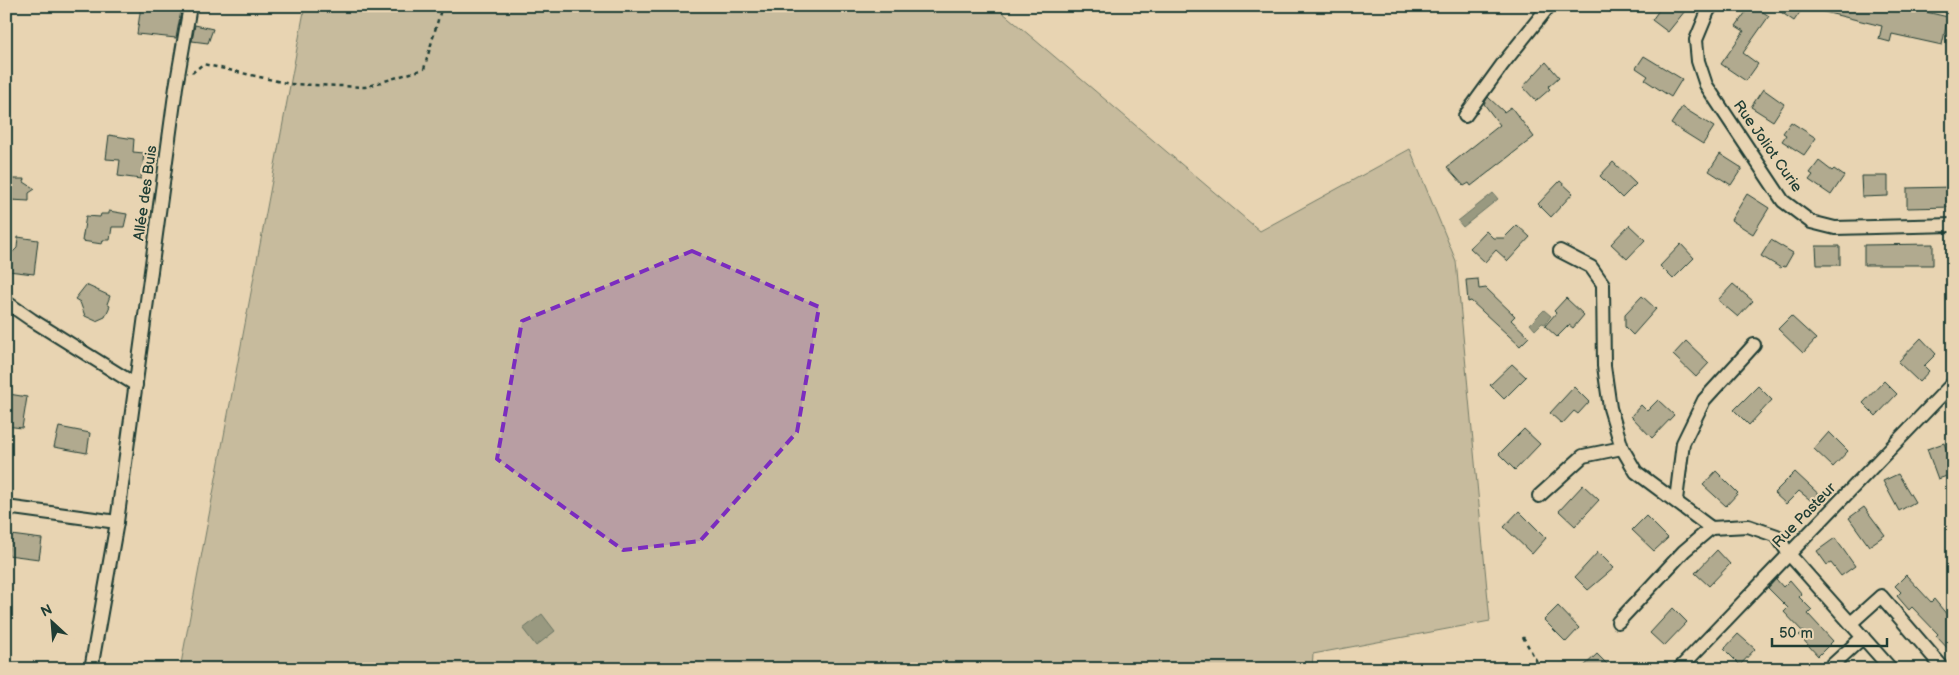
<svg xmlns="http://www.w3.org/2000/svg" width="1959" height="675" font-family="'Balsamiq Sans',sans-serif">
	<rect width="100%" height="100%" fill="#e8d4b2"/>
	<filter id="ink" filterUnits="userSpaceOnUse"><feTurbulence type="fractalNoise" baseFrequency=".02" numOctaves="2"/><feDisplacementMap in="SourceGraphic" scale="10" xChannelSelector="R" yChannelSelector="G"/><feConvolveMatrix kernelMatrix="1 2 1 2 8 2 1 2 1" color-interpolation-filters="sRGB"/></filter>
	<g filter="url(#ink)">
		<path fill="#c7bb9d" stroke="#737c68" d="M305 6H995L1260 231 1410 149 1456 261 1490 621 1313 654 1312 669H180Z"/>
		<g fill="#999980" stroke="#687462">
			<path d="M1493 193 1498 199 1463 227 1458 221Z"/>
			<path d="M1544 310 1551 316 1545 324 1542 323 1535 330 1530 324Z"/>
			<path d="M542 614 555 631 536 646 523 629Z"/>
		</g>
		<g fill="#b1aa8f" stroke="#1f3d34">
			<path d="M141 6H182L176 38 137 34Z"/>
			<path d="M1662 6H1689L1668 32 1652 20Z"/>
			<path d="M1750 6H1754L1769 16 1743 53 1758 64 1746 81 1721 64 1744 31 1736 26Z"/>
			<path d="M1772 6H1804L1794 21Z"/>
			<path d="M1820 6H1900L1948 17 1942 45 1892 34 1890 42 1879 39 1882 26 1820 11Z"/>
			<path d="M195 25 213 29 208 43 192 41Z"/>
			<path d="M1644 56 1682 79 1671 97 1645 80 1648 76 1636 68Z"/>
			<path d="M1546 62 1559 77 1548 87 1550 89 1536 101 1523 87Z"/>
			<path d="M1763 89 1784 104 1773 121 1751 107Z"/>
			<path d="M1488 97 1504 112 1511 107 1534 137 1471 186 1469 183 1464 186 1447 167 1500 125 1484 104Z"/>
			<path d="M1682 107 1714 127 1703 144 1671 124Z"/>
			<path d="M1791 122 1816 138 1804 155 1782 141 1786 135 1783 133Z"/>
			<path d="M109 135 134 139 133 152 144 153 141 179 118 176 120 160 106 159Z"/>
			<path d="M1720 154 1742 168 1731 185 1709 171Z"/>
			<path d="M1819 161 1832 171 1834 169 1844 176 1831 195 1809 180 1813 175 1810 173Z"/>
			<path d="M1613 162 1636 184 1622 198 1600 176Z"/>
			<path d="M1861 176H1888V196L1862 197Z"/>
			<path d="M6 179H25L24 182 35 189 29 193V201L10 200V193H6Z"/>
			<path d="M1560 181 1573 193 1551 217 1538 204Z"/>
			<path d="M1953 187V207L1907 208V188Z"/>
			<path d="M1747 194 1769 208 1753 234 1731 220Z"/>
			<path d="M109 211 127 214 124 227H112L110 240H103L102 244 82 241 86 216 100 217 101 214H109Z"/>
			<path d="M1517 225 1530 237 1508 261 1496 250 1485 262 1470 248 1486 231 1493 238H1504Z"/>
			<path d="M1629 225 1645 240 1627 259 1611 244Z"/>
			<path d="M18 237 38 240 34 274 8 271 10 255 17 248Z"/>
			<path d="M1771 240 1793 253 1785 267 1783 266 1781 268 1761 256Z"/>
			<path d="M1681 244 1694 258 1673 279 1660 266Z"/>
			<path d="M1933 244V265H1864V245Z"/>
			<path d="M1816 246H1840V265H1817Z"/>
			<path d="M1478 279 1479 289 1486 288 1515 316 1511 320 1529 337 1520 346 1471 301 1468 302 1466 280Z"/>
			<path d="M1733 284 1753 301 1738 317 1718 300Z"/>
			<path d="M86 285 110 296 107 304 110 306 105 317 96 321 85 316 80 302 75 299Z"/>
			<path d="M1642 296 1656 309 1633 335 1625 327V314Z"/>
			<path d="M1566 298 1584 315 1573 328 1569 325 1557 337 1545 326 1556 313 1554 311Z"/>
			<path d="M1791 316 1816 339 1803 353 1778 329Z"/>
			<path d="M1921 338 1936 354 1924 366 1929 371 1919 382 1898 362Z"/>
			<path d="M1686 341 1709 363 1696 377 1673 355Z"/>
			<path d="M1512 364 1526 377 1504 399 1490 385Z"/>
			<path d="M1884 381 1897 394 1876 416 1863 403Z"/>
			<path d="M1758 386 1772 400 1749 425 1734 410Z"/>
			<path d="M1574 387 1589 402 1578 414 1574 411 1562 424 1550 413Z"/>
			<path d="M9 394 27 397 22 428 6 426V408Z"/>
			<path d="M1658 400 1674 415 1652 438 1631 416 1641 405 1647 411Z"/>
			<path d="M59 427 90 433 87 453 54 447Z"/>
			<path d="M1524 429 1540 444 1515 470 1499 454Z"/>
			<path d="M1829 432 1848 451 1833 467 1814 449Z"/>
			<path d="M1944 443 1953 468V474L1938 479 1927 449Z"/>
			<path d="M1716 471 1738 493 1726 506 1703 485Z"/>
			<path d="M1795 472 1825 500 1819 507 1799 491 1786 504 1774 493Z"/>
			<path d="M1898 474 1915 502 1899 511 1883 481Z"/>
			<path d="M1583 485 1599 500 1575 526 1559 511Z"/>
			<path d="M1864 507 1885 535 1869 546 1849 518Z"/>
			<path d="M1519 511 1546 538 1532 554 1504 527Z"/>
			<path d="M1646 516 1668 538 1654 551 1632 530Z"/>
			<path d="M11 535 42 539 39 559 8 555Z"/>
			<path d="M1835 538 1855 566 1841 576 1831 563 1827 565 1817 551Z"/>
			<path d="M1717 550 1730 564 1709 586 1695 573Z"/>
			<path d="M1598 552 1614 568 1588 590 1575 577Z"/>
			<path d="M1906 575 1931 602 1934 599 1953 622V654L1936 636 1938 634 1912 607 1909 610 1897 596 1901 592 1895 586Z"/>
			<path d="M1776 579 1783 587 1790 580 1802 594 1799 597 1812 610 1808 614 1833 641 1818 656 1799 635 1803 632 1784 612 1788 608 1768 588Z"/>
			<path d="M1558 606 1579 628 1566 642 1544 620Z"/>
			<path d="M1673 608 1687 622 1664 646 1650 633Z"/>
			<path d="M1738 634 1755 649 1740 665 1724 649Z"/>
			<path d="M1597 654 1612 669H1581Z"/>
		</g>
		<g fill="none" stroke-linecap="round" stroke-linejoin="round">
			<defs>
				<g id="minor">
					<path d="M1712 6 1708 11 1696 40 1698 61 1706 85 1783 201 1811 222 1835 228 1953 225"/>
					<path d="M1465 116 1502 65 1549 6"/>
					<path d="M1560 251 1591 267 1603 284 1604 366 1610 408 1622 448 1636 472 1711 528 1748 526 1777 536 1789 554 1891 669"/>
					<path d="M6 302 32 320 136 385"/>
					<path d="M1539 496 1583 456 1622 448"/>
					<path d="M1676 500 1683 443 1704 400 1754 345"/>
					<path d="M6 507 117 522"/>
					<path d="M1618 622 1684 551 1711 528"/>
					<path d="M1851 623 1881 596 1944 669"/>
					<path d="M91 669 117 522 176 87 190 6"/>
					<path d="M1679 669 1953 383"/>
					<path d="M1828 669 1863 637"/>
				</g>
			</defs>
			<use href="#minor" stroke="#1f3d34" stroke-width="16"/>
			<g stroke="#1f3d34" stroke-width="2.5" stroke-dasharray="4 4" stroke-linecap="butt">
				<path d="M192 73 203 64 290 84 365 87 424 69 442 6"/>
				<path d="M1523 637 1541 669"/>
			</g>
			<use href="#minor" stroke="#e8d4b2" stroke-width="12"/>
		</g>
	</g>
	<path fill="#7b2cbf" fill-opacity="0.2" stroke="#7b2cbf" stroke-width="4" stroke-dasharray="10 6" stroke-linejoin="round" d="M692 251 819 307 797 432 700 541 623 550 497 459 522 321Z"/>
	<g text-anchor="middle" stroke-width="4.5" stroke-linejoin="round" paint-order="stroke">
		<g font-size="15" fill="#1f3d34" stroke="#e8d4b2">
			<text transform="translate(1768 146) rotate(55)" y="5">Rue Joliot Curie</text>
			<text transform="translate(145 193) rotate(-82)" y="5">Allée des Buis</text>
			<text transform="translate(1804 515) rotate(-46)" y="5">Rue Pasteur</text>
		</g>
	</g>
	<rect width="1959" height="675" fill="none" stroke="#e8d4b2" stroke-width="25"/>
	<rect x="12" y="12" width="1934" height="650" fill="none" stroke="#1f3d34" stroke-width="2" filter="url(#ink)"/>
	<g transform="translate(52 622) rotate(334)" stroke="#e8d4b2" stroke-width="4" paint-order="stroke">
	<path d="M0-4L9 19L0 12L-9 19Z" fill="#1f3d34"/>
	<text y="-8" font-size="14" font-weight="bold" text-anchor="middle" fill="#1f3d34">N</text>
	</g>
	<path d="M1772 638v8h115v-8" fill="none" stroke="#1f3d34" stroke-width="2.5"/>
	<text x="1779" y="638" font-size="15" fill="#1f3d34" stroke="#e8d4b2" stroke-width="4" paint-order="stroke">50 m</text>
</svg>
